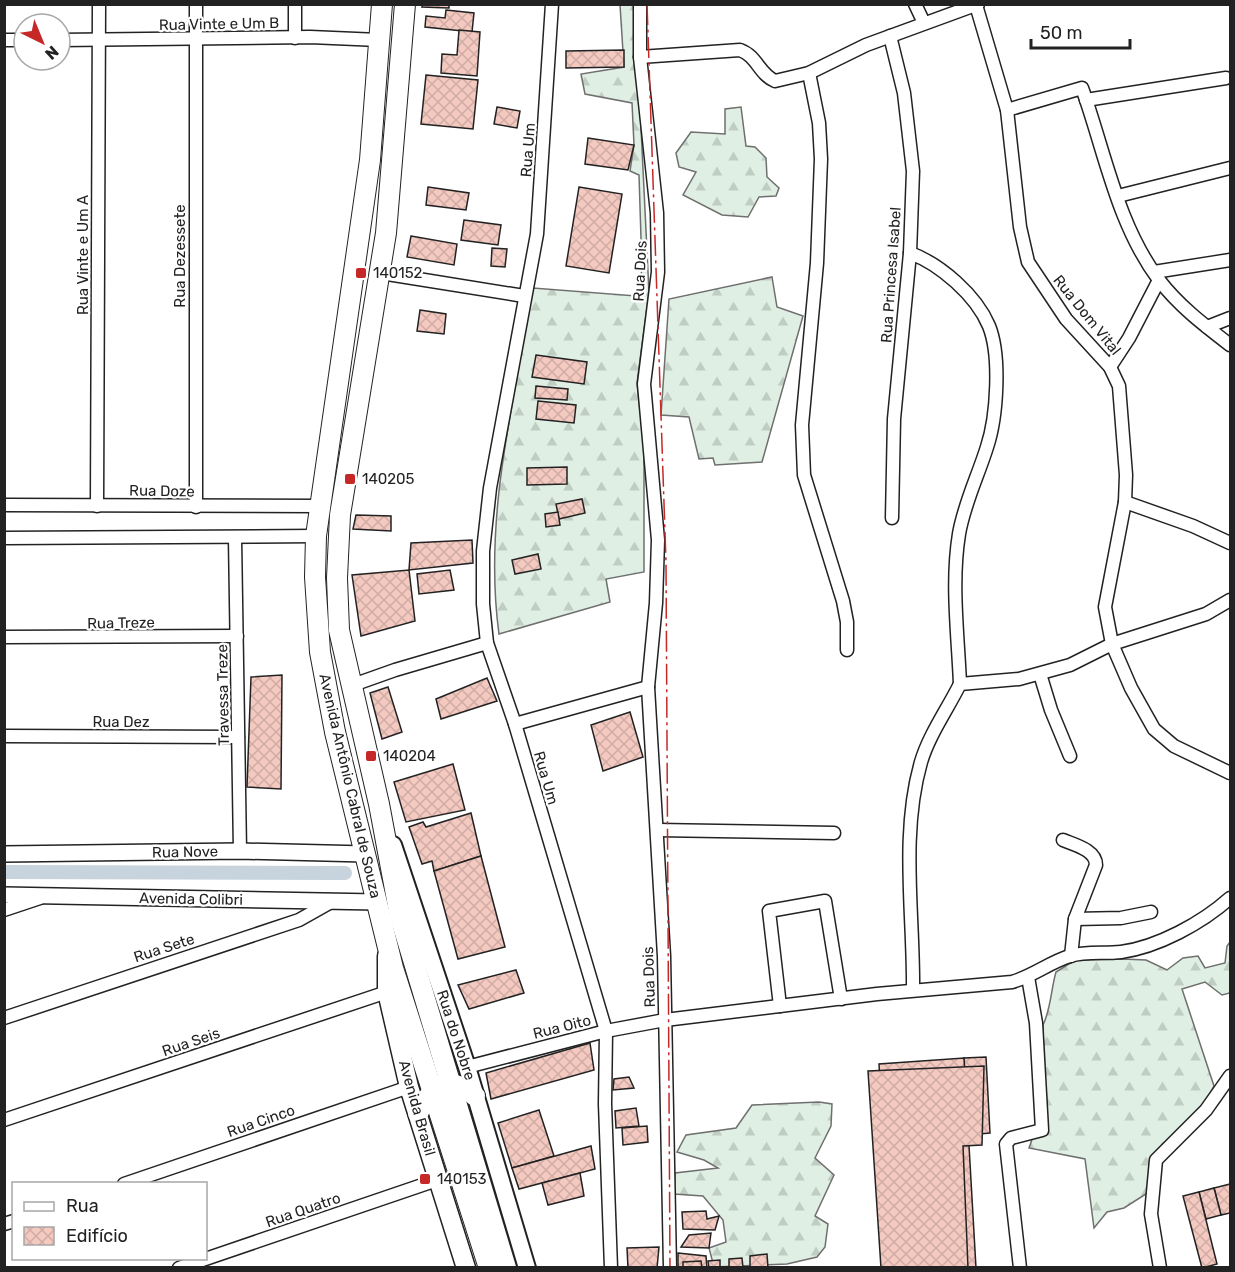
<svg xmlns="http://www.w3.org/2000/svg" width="1235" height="1272" font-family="Rubik,sans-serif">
	<defs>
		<pattern id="forest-firs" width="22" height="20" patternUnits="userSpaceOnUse" patternTransform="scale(1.5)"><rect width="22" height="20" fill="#e0efe3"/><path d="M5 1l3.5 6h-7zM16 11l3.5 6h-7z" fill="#c0cdc2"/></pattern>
		<pattern id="building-cross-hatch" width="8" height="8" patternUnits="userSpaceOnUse" patternTransform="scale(1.5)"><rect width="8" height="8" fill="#f3c9c0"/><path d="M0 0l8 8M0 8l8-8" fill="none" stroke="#d0aca5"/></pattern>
	</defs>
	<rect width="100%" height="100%" fill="#fff"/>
	<g fill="url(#forest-firs)" stroke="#6f6f6f" stroke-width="1.5">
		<path d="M620 5H635L649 292 637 383 644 445V572L606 579 610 602 499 634C483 519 514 401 533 288L636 296 642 270 639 175 630 171 634 145 632 103 585 94 581 74 624 67Z"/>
		<path d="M741 107 746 146 755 147 766 158 767 177 779 188 776 196 759 197 748 217 722 215 683 195 696 172 679 167 676 153 691 132 725 134V109Z"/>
		<path d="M772 277 777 307 803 316 762 462 715 465 713 458 699 459 689 417 661 415 669 299Z"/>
		<path d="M1230 942V993L1222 995 1205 982 1182 989 1214 1086 1199 1114 1153 1157 1149 1192 1124 1208 1107 1212 1094 1228 1085 1159 1029 1148 1045 1103 1043 1025C1051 1009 1051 989 1056 972L1075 960 1122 959 1146 960 1167 970 1183 958 1198 956 1205 968 1225 963 1227 946Z"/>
		<path d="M819 1102 832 1104 831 1126 815 1158 834 1175 815 1216 828 1224 825 1247 817 1257 787 1264 714 1267 709 1248 726 1242 723 1220 703 1196 674 1194 675 1173 718 1168 704 1160 677 1152 686 1135 736 1128 752 1105Z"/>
	</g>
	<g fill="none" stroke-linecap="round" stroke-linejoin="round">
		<path stroke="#c7d3dd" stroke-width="14" d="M4 872 345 873"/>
	</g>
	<g fill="url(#building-cross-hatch)" stroke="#222" stroke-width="1.5">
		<path d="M423 4H449V8L422 7Z"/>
		<path d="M446 10 474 13 472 32 425 27 426 16 445 18Z"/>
		<path d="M459 30 480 32 477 76 441 73 442 54 457 55Z"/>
		<path d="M624 50V67L566 68V51Z"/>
		<path d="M426 75 478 80 473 129 421 124Z"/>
		<path d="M497 107 520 111 517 128 494 124Z"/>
		<path d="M588 138 634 145 628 170 585 164Z"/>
		<path d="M428 187 469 193 466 210 426 205Z"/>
		<path d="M579 187 622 194 609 273 566 266Z"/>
		<path d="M464 220 501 225 498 245 461 240Z"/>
		<path d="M411 236 457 244 454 265 407 257Z"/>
		<path d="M492 248 507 249 505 267 491 266Z"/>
		<path d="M420 310 446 314 444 334 417 331Z"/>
		<path d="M536 355 587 362 584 384 532 377Z"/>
		<path d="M536 386 568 389 567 400 535 398Z"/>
		<path d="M538 401 576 405 574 423 536 419Z"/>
		<path d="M567 467V484L527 485V468Z"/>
		<path d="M582 499 585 513 559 519 556 504Z"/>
		<path d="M558 512 560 525 546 527 545 514Z"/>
		<path d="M356 515 391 516V531L353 529Z"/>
		<path d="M472 540 473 563 409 570 411 543Z"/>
		<path d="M538 554 541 569 515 574 512 560Z"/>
		<path d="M409 570 415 621 361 636 352 575Z"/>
		<path d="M450 570 454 590 419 594 417 574Z"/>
		<path d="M282 675 281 789 247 787 251 677Z"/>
		<path d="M487 678 497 701 441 719 436 699Z"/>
		<path d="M388 687 402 732 382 739 370 693Z"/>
		<path d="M630 712 643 757 603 771 591 725Z"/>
		<path d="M453 764 465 810 406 822 394 782Z"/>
		<path d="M471 813 481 856 434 871 432 861 422 864 409 827 423 822 426 827Z"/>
		<path d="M481 856 505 947 458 959 434 871Z"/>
		<path d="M516 970 524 993 469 1009 458 985Z"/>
		<path d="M590 1043 594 1070 491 1099 486 1073Z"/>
		<path d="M986 1057 990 1133 968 1135 964 1058Z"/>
		<path d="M964 1058 976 1268H890L879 1064Z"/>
		<path d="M984 1066 982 1145 963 1146 968 1268H881L868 1071Z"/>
		<path d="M629 1077 634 1088 613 1090 614 1079Z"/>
		<path d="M636 1108 639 1126 616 1128 615 1111Z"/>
		<path d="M539 1110 554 1156 512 1168 498 1123Z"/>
		<path d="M647 1126 648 1142 623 1145 622 1128Z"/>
		<path d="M591 1146 595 1169 519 1189 512 1168Z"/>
		<path d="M580 1173 584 1196 548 1205 542 1183Z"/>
		<path d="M1230 1184V1213L1221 1215 1214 1188Z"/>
		<path d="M1214 1188 1221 1215 1206 1219 1199 1192Z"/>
		<path d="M1199 1192 1217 1264 1202 1268 1183 1196Z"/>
		<path d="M706 1211 707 1219 719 1216 715 1230 683 1229 682 1212Z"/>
		<path d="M711 1233 709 1248 681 1247 689 1235Z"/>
		<path d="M659 1247 657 1268H628L627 1248Z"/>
		<path d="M678 1253 706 1256 707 1268H678Z"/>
		<path d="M767 1254 768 1268H750V1256Z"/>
		<path d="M742 1258 743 1268H729V1259Z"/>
		<path d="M720 1260V1268H709L708 1261Z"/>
		<path d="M701 1261 702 1268H683V1262Z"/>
	</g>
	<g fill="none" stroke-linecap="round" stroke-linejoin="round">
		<defs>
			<g id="minor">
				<path d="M552 4 537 234 490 488 483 551V604L487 643 515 724 606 1031 605 1104 611 1268"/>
				<path d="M915 4 924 23"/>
				<path d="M976 5 1007 110 1020 227 1028 262 1066 319 1110 367 1119 386 1126 475 1125 502 1105 607 1112 644 1131 688 1154 729 1174 746 1230 773"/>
				<path d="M890 36 904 93 913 171 910 253 894 419 892 518"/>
				<path d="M295 38V4"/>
				<path d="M4 40H24"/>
				<path d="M60 40 310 37 379 40"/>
				<path d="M640 57 740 50C757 56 759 74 775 81L809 73 866 45 978 4"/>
				<path d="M809 73 819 123 821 159 817 263 802 425 804 475 843 601 847 622V650"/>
				<path d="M1086 100 1226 78"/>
				<path d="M1007 110 1082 88C1105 152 1117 224 1159 280 1179 306 1204 325 1230 345"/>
				<path d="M1118 196 1230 168"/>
				<path d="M910 253C940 264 976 295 989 326 1001 356 997 417 987 447 978 476 964 504 959 534 951 583 958 635 960 684"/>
				<path d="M1154 272 1230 260"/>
				<path d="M381 273 524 296"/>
				<path d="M1207 327 1230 318"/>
				<path d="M1110 367 1129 338 1159 280"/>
				<path d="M1125 502 1193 526 1230 543"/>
				<path d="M4 505 319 506"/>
				<path d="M97 506 99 4"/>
				<path d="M196 507V4"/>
				<path d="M4 538 316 536"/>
				<path d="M235 538 240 851"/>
				<path d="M4 637 237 636"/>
				<path d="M1040 674 1051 710 1070 756"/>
				<path d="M350 686 395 670 487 643"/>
				<path d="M648 687 664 956 670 1268"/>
				<path d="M515 724 648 687 656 603 658 540 644 384 658 272 657 213 640 57V4"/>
				<path d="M4 736 238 737"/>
				<path d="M657 830 834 833"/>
				<path d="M1063 840C1075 845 1096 850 1096 865L1075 919 1071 956"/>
				<path d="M4 910 40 898"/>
				<path d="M1075 919 1121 918 1151 912"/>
				<path d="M913 990C914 916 900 835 921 762 929 735 947 710 960 684L1019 679 1070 665 1112 644 1206 614 1230 600"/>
				<path d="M780 1006 769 911 825 901 841 999"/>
				<path d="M4 1018 299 920 331 902"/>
				<path d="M467 1067 606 1031 665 1020 877 994 1012 982C1033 976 1050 962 1070 956 1085 951 1105 954 1121 952 1158 947 1202 923 1230 898"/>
				<path d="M4 1120 387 992"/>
				<path d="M124 1184 409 1087"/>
				<path d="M4 1224 14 1221"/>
				<path d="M179 1268 437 1180"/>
				<path d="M1020 1268 1006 1144 1011 1138 1042 1130 1036 1023 1028 977"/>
				<path d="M1160 1268 1151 1214 1156 1160 1206 1110 1230 1076"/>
			</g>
			<g id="tertiary">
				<path d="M4 854 240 851 366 854"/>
				<path d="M4 895 377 902"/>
			</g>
			<path id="secondary" d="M393 845 467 1067 527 1268"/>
			<path id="primary" d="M387 956V992L409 1087 466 1268"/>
			<g id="trunk">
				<path d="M382 4 370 160 316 536 315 577 320 652 335 732 393 968 489 1268"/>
				<path d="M405 4 386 233 340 515 337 578 339 630 379 804 400 916 506 1268"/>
				<path d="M418 1113C431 1087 450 1074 475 1096"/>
			</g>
		</defs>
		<use href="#minor" stroke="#222" stroke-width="15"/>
		<use href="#tertiary" stroke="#222" stroke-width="18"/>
		<use href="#secondary" stroke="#222" stroke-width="20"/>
		<use href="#primary" stroke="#222" stroke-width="21"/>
		<use href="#trunk" stroke="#222" stroke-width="22"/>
		<use href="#minor" stroke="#fff" stroke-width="12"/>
		<use href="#tertiary" stroke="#fff" stroke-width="15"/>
		<use href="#secondary" stroke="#fff" stroke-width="16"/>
		<use href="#primary" stroke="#fff" stroke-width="18"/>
		<use href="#trunk" stroke="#fff" stroke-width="20"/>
		<path stroke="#c62828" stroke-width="1.5" stroke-dasharray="21 4.5 3 4.5" stroke-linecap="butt" d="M647 4 666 562 670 1268"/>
	</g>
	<g fill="#c62828" stroke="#fff" stroke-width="2">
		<rect x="355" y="267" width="12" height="12" rx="3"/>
		<rect x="344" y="473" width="12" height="12" rx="3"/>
		<rect x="365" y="750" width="12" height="12" rx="3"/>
		<rect x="419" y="1173" width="12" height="12" rx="3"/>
	</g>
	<g text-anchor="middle" stroke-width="4.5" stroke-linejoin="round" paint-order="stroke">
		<g font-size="15" fill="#222" stroke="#fff">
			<text transform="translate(219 24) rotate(-1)" y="5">Rua Vinte e Um B</text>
			<text transform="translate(528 150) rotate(-86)" y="5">Rua Um</text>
			<text transform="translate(83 255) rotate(-90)" y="5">Rua Vinte e Um A</text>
			<text transform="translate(180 256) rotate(-90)" y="5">Rua Dezessete</text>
			<text transform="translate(640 271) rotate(-87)" y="5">Rua Dois</text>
			<text transform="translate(891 275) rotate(-86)" y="5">Rua Princesa Isabel</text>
			<text transform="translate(1087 315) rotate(51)" y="5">Rua Dom Vital</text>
			<text transform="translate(162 491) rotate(1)" y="5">Rua Doze</text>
			<text transform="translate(121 623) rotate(-1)" y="5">Rua Treze</text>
			<text transform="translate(223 695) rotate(-91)" y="5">Travessa Treze</text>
			<text x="121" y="727">Rua Dez</text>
			<text transform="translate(546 778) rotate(74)" y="5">Rua Um</text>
			<text transform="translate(350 786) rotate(77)" y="5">Avenida Antônio Cabral de Souza</text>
			<text transform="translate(185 852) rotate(-1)" y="5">Rua Nove</text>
			<text transform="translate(191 899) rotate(1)" y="5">Avenida Colibri</text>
			<text transform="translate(164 948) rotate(-18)" y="5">Rua Sete</text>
			<text transform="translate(649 977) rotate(-92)" y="5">Rua Dois</text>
			<text transform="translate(562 1027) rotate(-14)" y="5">Rua Oito</text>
			<text transform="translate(456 1035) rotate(72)" y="5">Rua do Nobre</text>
			<text transform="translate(191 1042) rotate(-19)" y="5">Rua Seis</text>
			<text transform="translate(417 1108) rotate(74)" y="5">Avenida Brasil</text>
			<text transform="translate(261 1121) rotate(-19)" y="5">Rua Cinco</text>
			<text transform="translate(303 1210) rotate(-19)" y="5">Rua Quatro</text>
		</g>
		<g font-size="15" fill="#222" stroke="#fff" text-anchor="start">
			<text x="373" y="278">140152</text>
			<text x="362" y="484">140205</text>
			<text x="383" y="761">140204</text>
			<text x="437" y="1184">140153</text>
		</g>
	</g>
	<rect width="1235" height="1272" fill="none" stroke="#222222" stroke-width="12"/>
	<rect x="12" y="1182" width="195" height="78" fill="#ffffff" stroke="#a7a7a7" stroke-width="1.5"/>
	<rect x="24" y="1202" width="30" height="9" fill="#ffffff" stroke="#a7a7a7" stroke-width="1.5"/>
	<text x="66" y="1212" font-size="18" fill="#222222">Rua</text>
	<rect x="24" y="1227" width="30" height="18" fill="url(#building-cross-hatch)" stroke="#a7a7a7" stroke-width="1.5"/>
	<text x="66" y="1242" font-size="18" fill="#222222">Edifício</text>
	<g transform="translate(42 42) rotate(137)"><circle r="28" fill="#ffffff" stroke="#a7a7a7" stroke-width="1.5"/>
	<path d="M0-4.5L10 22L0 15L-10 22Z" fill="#c62828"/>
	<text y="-9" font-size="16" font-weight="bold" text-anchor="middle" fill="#222222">N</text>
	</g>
	<path d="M1031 39v9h99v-9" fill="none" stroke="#222222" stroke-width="3"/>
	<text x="1040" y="39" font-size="18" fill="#222222" stroke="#ffffff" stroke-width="4.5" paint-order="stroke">50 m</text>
</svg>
